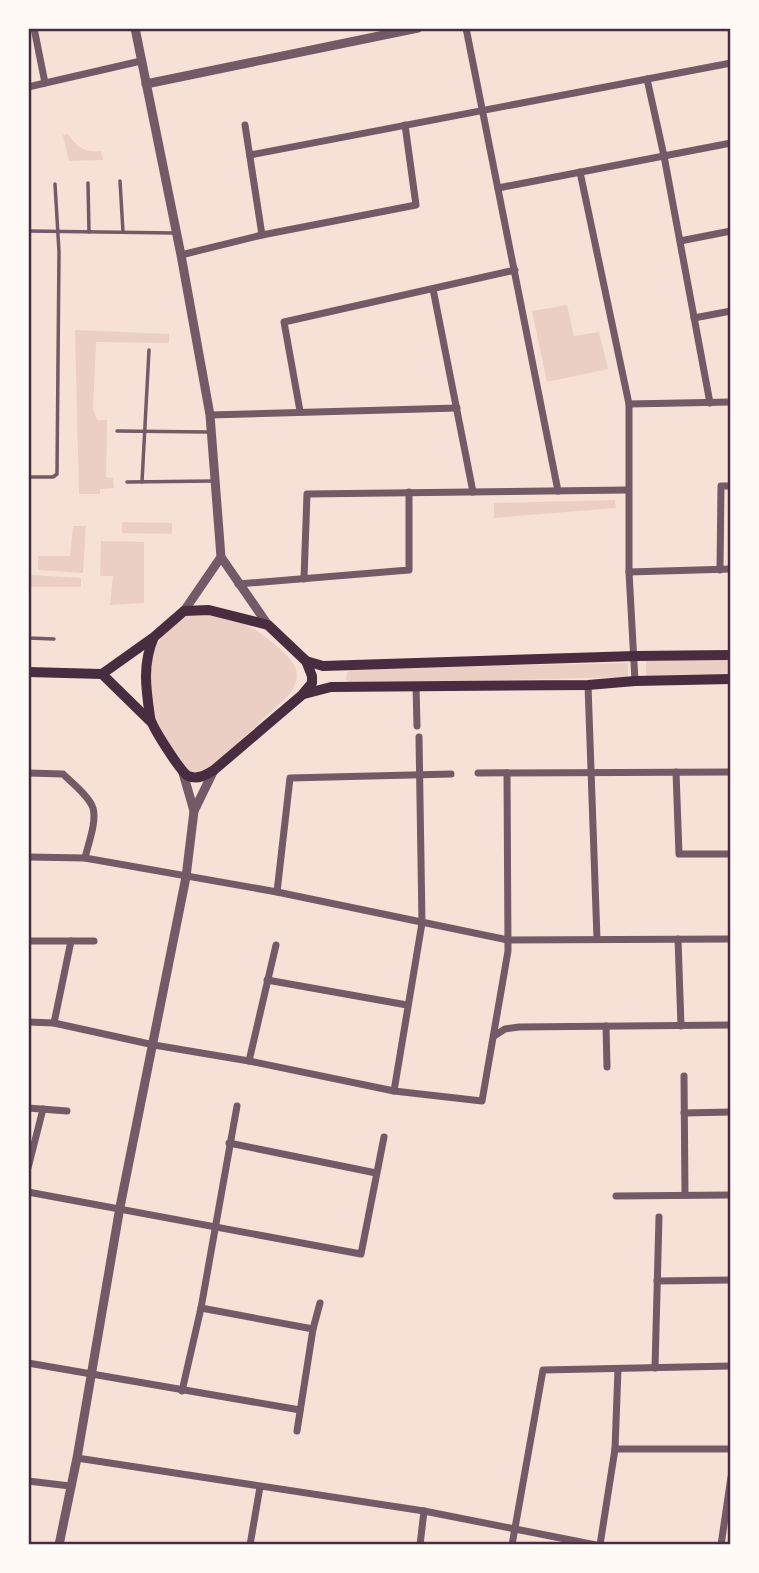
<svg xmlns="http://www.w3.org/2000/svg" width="759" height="1573" font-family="'Exo 2',sans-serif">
	<rect width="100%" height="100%" fill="#f7e1d7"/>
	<g fill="#ebcfc5">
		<path d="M68 134C76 147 85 153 101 151L103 160 69 161 63 135Z"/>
		<path d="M567 305 574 336 599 332 608 369 547 382 532 311Z"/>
		<path d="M75 330 169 334V343L96 342 93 409 97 420H107L106 477 113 478 114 488 100 489V494H79Z"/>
		<path d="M615 500 616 508 494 518V503Z"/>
		<path d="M122 522 172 523V534L122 533Z"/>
		<path d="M73 526H86L83 573 38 570V556H70Z"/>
		<path d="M101 541 144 542V603L110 605 113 576H100Z"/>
		<path d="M31 575 81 578V587H31Z"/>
		<path d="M196 613C229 614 256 626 280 649 297 664 303 675 289 695L206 773 185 772 155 720 150 694V657L162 636 181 618Z"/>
		<path d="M731 660V675L646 676V661Z"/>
		<path d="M628 663V677L353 684 346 680 347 672 353 669Z"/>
	</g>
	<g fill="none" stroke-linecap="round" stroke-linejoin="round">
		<g stroke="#755966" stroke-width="3.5">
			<path d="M120 181 123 232"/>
			<path d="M88 183 89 232"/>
			<path d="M28 231 174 233"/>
			<path d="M117 431 208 432"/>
			<path d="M28 477H53L57 474 59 252 55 184"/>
			<path d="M127 482 214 481"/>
			<path d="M142 482 149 350"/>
			<path d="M28 638 54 639"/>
		</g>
		<g stroke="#755966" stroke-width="7">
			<path d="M34 28 45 83"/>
			<path d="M466 28 558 491"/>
			<path d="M647 79 664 156 710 403"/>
			<path d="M28 87 141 61"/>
			<path d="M245 125 262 235"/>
			<path d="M250 155 731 63"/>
			<path d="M580 172 629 404V572L635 681"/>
			<path d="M498 188 731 143"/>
			<path d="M680 241 731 231"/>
			<path d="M181 255 262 235 416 205 405 125"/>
			<path d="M433 289 473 492"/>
			<path d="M694 318 731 311"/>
			<path d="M629 404 731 402"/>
			<path d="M300 411 284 322 515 270"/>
			<path d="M210 415 457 408"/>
			<path d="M720 570 721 486H731"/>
			<path d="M629 572 731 569"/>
			<path d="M304 579 307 494 628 490"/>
			<path d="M238 584 409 570V492"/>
			<path d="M588 685 597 939"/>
			<path d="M416 686 417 726"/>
			<path d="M676 772 679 854H731"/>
			<path d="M28 773 63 774C72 783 89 796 93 808 97 822 88 844 85 858"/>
			<path d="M478 773 731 772"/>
			<path d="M28 857 85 858 277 892 508 940 731 939"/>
			<path d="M277 892 290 778 451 774"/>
			<path d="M678 939 681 1026"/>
			<path d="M28 941H94"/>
			<path d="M267 980 407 1005"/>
			<path d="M28 1022 54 1023 154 1045 249 1061 394 1091 482 1101 508 951 507 773"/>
			<path d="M54 1023 71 941"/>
			<path d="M606 1026 607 1067"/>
			<path d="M494 1036 505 1029 519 1027 731 1025"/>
			<path d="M249 1061 276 945"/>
			<path d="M684 1076 685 1195"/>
			<path d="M394 1091 422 923 419 737"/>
			<path d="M28 1108 67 1111"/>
			<path d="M684 1113 731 1112"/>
			<path d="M229 1143 376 1173"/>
			<path d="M28 1168 43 1109"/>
			<path d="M28 1192 361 1254 384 1137"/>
			<path d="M616 1196 731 1195"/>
			<path d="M657 1281 731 1280"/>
			<path d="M201 1308 313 1329"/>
			<path d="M28 1363 300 1410"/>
			<path d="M655 1368 659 1217"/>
			<path d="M182 1391 201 1308 237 1106"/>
			<path d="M297 1431 313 1329 320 1303"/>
			<path d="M615 1449H731"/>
			<path d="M77 1458 424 1511 596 1545"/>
			<path d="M28 1481 70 1486"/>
			<path d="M250 1545 260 1487"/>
			<path d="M420 1545 424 1511"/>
			<path d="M512 1545 543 1370 731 1366"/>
			<path d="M600 1545 615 1449 618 1369"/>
			<path d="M721 1545 731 1477"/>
		</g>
		<g stroke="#755966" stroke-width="9">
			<path d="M135 28 181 255 210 415 221 557 268 625"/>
			<path d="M146 84 418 28"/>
			<path d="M184 611 221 557"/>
			<path d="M183 773 194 811"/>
			<path d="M59 1545 77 1458 120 1207 186 877 194 811 214 770"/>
		</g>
		<g stroke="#4a2c40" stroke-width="10">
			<path d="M306 661 323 666 635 656 731 655"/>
			<path d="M28 672 102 674"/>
			<path d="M102 674 154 637 184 611 209 610 268 625 306 661 312 676V683L302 695 214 770C206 775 198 780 188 776 181 772 151 726 150 717 146 689 142 664 154 637"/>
			<path d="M102 674 150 721"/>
			<path d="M304 694 331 687 588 685 635 681 731 679"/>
		</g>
	</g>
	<rect width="759" height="1573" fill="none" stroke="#fffaf5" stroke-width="60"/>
	<rect x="30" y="30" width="699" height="1513" fill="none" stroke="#4a2c40" stroke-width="2.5"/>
</svg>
